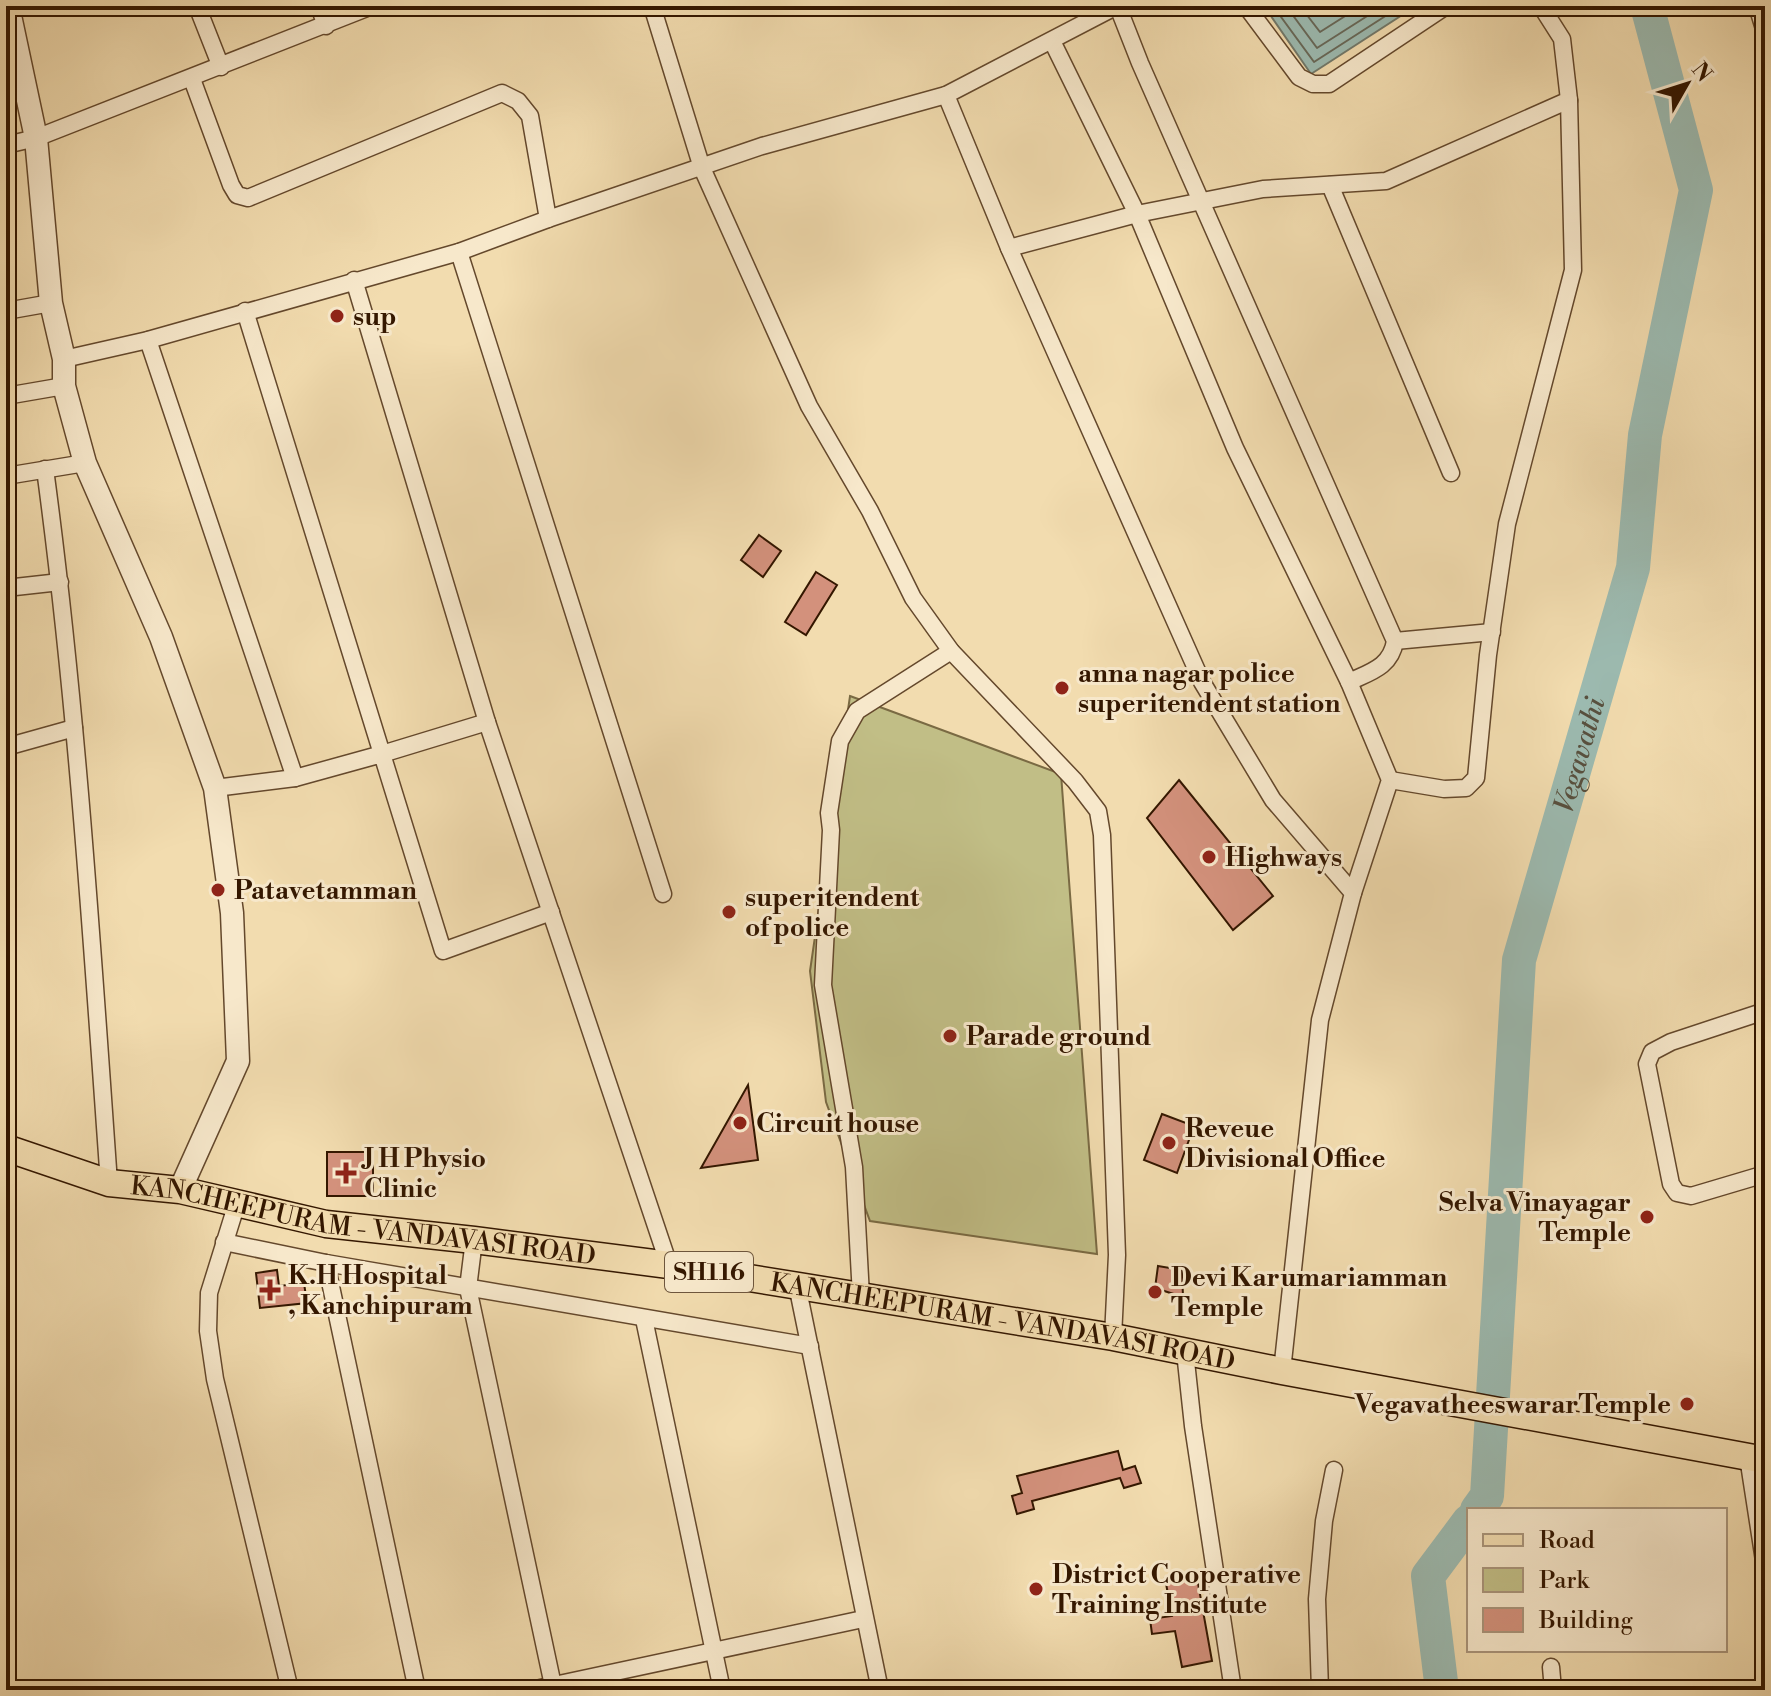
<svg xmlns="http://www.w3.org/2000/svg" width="1771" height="1696" font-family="'Libre Bodoni',serif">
	<rect width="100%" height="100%" fill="#f2dcaf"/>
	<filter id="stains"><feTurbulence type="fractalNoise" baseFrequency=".0025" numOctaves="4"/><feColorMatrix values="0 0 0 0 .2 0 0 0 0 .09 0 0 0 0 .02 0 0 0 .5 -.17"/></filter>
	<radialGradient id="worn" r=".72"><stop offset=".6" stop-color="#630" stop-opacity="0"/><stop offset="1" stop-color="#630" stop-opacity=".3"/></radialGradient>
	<path fill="#c1be86" stroke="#7a6a43" stroke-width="2" d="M850 696 1061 774 1097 1254 870 1221 826 1102 810 971Z"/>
	<path fill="#9cbab0" stroke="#72796a" stroke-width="2" d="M1264 6H1416L1311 74Z"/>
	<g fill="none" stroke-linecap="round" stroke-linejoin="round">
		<g stroke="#686858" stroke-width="2">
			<path d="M1273 6 1314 62 1401 6"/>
			<path d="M1286 6 1317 48 1383 6"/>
			<path d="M1300 6 1320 32 1361 6"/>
		</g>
		<g stroke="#9cbab0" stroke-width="34">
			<path id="s1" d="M1477 1510 1487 1496 1519 960 1633 568 1645 435 1696 190 1647 6"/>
			<path d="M1442 1690 1428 1576 1469 1521"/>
		</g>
	</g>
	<g fill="#d3917c" stroke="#341700" stroke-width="2">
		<path d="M759 535 781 551 763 577 741 560Z"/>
		<path d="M816 572 837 585 806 635 785 622Z"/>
		<path d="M1179 780 1273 896 1233 930 1147 818Z"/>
		<path d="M748 1085 758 1160 701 1168Z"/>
		<path d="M1162 1114 1194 1126 1177 1173 1144 1160Z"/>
		<rect x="327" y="1152" width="46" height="44"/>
		<path d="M1158 1266 1182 1270 1183 1297 1155 1288Z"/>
		<path d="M277 1270 279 1286 304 1283 307 1303 260 1308 256 1273Z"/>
		<path d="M1118 1451 1123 1470 1135 1466 1141 1483 1124 1488 1120 1478 1032 1501 1034 1509 1017 1514 1012 1496 1022 1493 1017 1476Z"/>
		<path d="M1196 1572 1212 1661 1182 1667 1175 1631 1152 1634 1150 1619 1172 1616 1165 1578Z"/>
	</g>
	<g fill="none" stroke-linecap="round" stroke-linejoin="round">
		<defs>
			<g id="minor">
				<path d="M197 6 221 67"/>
				<path d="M319 6 326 26"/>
				<path d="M652 6 702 168 809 406 870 511 913 598 951 651 1075 781 1098 811 1102 835 1117 1255 1113 1337"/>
				<path d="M1246 6 1299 77 1313 84H1329L1446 6"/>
				<path d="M1757 6 1765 32"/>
				<path d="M1118 7 1140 63 1395 641C1391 667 1370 672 1349 682"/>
				<path d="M1052 41 1137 214 1235 448 1349 682 1390 780 1353 893"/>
				<path d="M192 79 231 185 237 195 248 198 502 93 518 101 530 116 548 219"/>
				<path d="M946 95 1009 248 1202 682 1273 800 1353 893 1320 1020 1282 1371"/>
				<path d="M6 145 36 138 372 6"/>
				<path d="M1330 185 1451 473"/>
				<path d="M1009 248 1137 214 1263 189 1386 181 1569 100 1562 39 1541 6"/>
				<path d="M459 252 663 894"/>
				<path d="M354 280 487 722 669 1265"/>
				<path d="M6 311 51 303"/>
				<path d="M245 311 382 754 487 722"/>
				<path d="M148 340 295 778"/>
				<path d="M64 359 148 340 459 252 548 219 762 146 946 95 1117 6"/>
				<path d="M6 396 64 386"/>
				<path d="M45 469C77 706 92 944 109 1183"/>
				<path d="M6 476 85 463"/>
				<path d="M6 588 60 582"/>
				<path d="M1395 641 1492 632"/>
				<path d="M6 747 74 728"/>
				<path d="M1390 780 1444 789 1466 788 1476 778 1488 655 1507 524 1573 270 1569 100"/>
				<path d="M215 788 295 778 382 754 443 951 551 912"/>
				<path d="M1765 1011 1671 1042 1652 1052 1647 1064 1671 1184 1677 1193 1691 1196 1765 1174"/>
				<path d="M237 1203 209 1293 208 1331 215 1379 290 1690"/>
				<path d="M474 1240 468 1288 554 1690"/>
				<path d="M224 1242 326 1263 810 1346"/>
				<path d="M326 1263 417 1690"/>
				<path d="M797 1285 880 1690"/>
				<path d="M861 1296 854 1167 823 985 831 830 829 813 840 741 857 711 951 651"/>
				<path d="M644 1319 722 1690"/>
				<path d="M1185 1352 1193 1426 1233 1690"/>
				<path d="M1748 1457 1765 1567"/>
				<path d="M1551 1667 1553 1690"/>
				<path d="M531 1690 863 1619"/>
				<path d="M1320 1690 1317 1599 1324 1521 1334 1470"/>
			</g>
			<path id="tertiary" d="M8 6 36 138 51 303 64 359V386L85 463 161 637 215 788 232 913 238 1061 180 1190"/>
			<g id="primary">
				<path id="s2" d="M6 1148 109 1183 180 1190 326 1224 474 1240 669 1265 1113 1337 1282 1371 1765 1460"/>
			</g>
		</defs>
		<use href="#minor" stroke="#64482c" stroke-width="19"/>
		<use href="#tertiary" stroke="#64482c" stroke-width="25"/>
		<use href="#primary" stroke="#341700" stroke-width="29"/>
		<use href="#minor" stroke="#f7e8cb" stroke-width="16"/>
		<use href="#tertiary" stroke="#f7e8cb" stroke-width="22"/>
		<use href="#primary" stroke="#f2dcaf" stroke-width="26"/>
	</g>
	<g fill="#8f2418" stroke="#f7e8cb" stroke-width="3">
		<circle cx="337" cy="316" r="8"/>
		<circle cx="1062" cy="688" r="8"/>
		<circle cx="1209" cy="857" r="8"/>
		<circle cx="218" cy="890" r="8"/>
		<circle cx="729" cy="912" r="8"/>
		<circle cx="950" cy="1036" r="8"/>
		<circle cx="740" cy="1123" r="8"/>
		<circle cx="1169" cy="1143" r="8"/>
		<path d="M342 1161h8v8h8v8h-8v8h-8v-8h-8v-8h8z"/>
		<circle cx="1647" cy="1217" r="8"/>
		<path d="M266 1278h8v8h8v8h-8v8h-8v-8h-8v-8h8z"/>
		<circle cx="1155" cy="1292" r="8"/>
		<circle cx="1687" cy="1404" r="8"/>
		<circle cx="1036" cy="1589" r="8"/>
	</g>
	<g text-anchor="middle" stroke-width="6" stroke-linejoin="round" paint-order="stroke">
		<rect fill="#f7e8cb" stroke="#6e563d" stroke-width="2" x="665" y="1252" width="88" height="40" rx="6"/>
		<g font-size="24" font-weight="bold" fill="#341700">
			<text x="709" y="1280">SH116</text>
		</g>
		<g font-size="26" font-weight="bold" fill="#341700" stroke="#f7e8cb" text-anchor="start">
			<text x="353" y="325">sup</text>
			<text x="1078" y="682">anna nagar police<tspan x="1078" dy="30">superitendent station</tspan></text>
			<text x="1225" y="866">Highways</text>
			<text x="234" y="899">Patavetamman</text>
			<text x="745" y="906">superitendent<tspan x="745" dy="30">of police</tspan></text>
			<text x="966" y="1045">Parade ground</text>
			<text x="756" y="1132">Circuit house</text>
			<text x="1185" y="1137">Reveue<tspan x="1185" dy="30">Divisional Office</tspan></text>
			<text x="364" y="1167">J H Physio<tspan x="364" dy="30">Clinic</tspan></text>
			<text x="1631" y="1211" text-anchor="end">Selva Vinayagar<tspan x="1631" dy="30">Temple</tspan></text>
			<text x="288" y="1284">K.H Hospital<tspan x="288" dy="30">, Kanchipuram</tspan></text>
			<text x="1171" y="1286">Devi Karumariamman<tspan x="1171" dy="30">Temple</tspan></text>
			<text x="1671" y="1413" text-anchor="end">VegavatheeswararTemple</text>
			<text x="1052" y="1583">District Cooperative<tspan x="1052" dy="30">Training Institute</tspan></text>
		</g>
		<g font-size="26" fill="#341700" stroke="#f7e8cb">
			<text dy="9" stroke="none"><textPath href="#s2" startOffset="366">KANCHEEPURAM - VANDAVASI ROAD</textPath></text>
			<text dy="9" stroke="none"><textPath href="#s2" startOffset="1014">KANCHEEPURAM - VANDAVASI ROAD</textPath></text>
		</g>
		<g font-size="28" font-style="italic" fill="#58503e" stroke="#f7e8cb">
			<text dy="10" stroke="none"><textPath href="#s1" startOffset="768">Vegavathi</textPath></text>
		</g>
	</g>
	<rect width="1771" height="1696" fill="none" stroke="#f2dcaf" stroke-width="32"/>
	<rect x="8" y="8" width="1755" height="1680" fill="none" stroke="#341700" stroke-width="4"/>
	<rect x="16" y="16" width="1739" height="1664" fill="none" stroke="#341700" stroke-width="2"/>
	<rect x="1467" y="1508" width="260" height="144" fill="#f7e8cb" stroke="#a9947a" stroke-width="2"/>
	<rect x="1483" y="1534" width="40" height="12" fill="#f2dcaf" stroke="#a9947a" stroke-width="2"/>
	<text x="1539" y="1548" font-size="24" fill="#341700">Road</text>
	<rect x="1483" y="1568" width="40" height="24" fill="#c1be86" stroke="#a9947a" stroke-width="2"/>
	<text x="1539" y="1588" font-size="24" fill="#341700">Park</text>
	<rect x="1483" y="1608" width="40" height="24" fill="#d3917c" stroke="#a9947a" stroke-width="2"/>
	<text x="1539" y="1628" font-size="24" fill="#341700">Building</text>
	<g transform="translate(1687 84) rotate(51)" stroke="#f7e8cb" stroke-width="6" paint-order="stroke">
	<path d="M0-6L14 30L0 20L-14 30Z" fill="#341700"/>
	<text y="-12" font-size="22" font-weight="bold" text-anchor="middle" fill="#341700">N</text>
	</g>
	<rect width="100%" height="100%" filter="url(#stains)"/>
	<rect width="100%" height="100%" fill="url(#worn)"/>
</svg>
